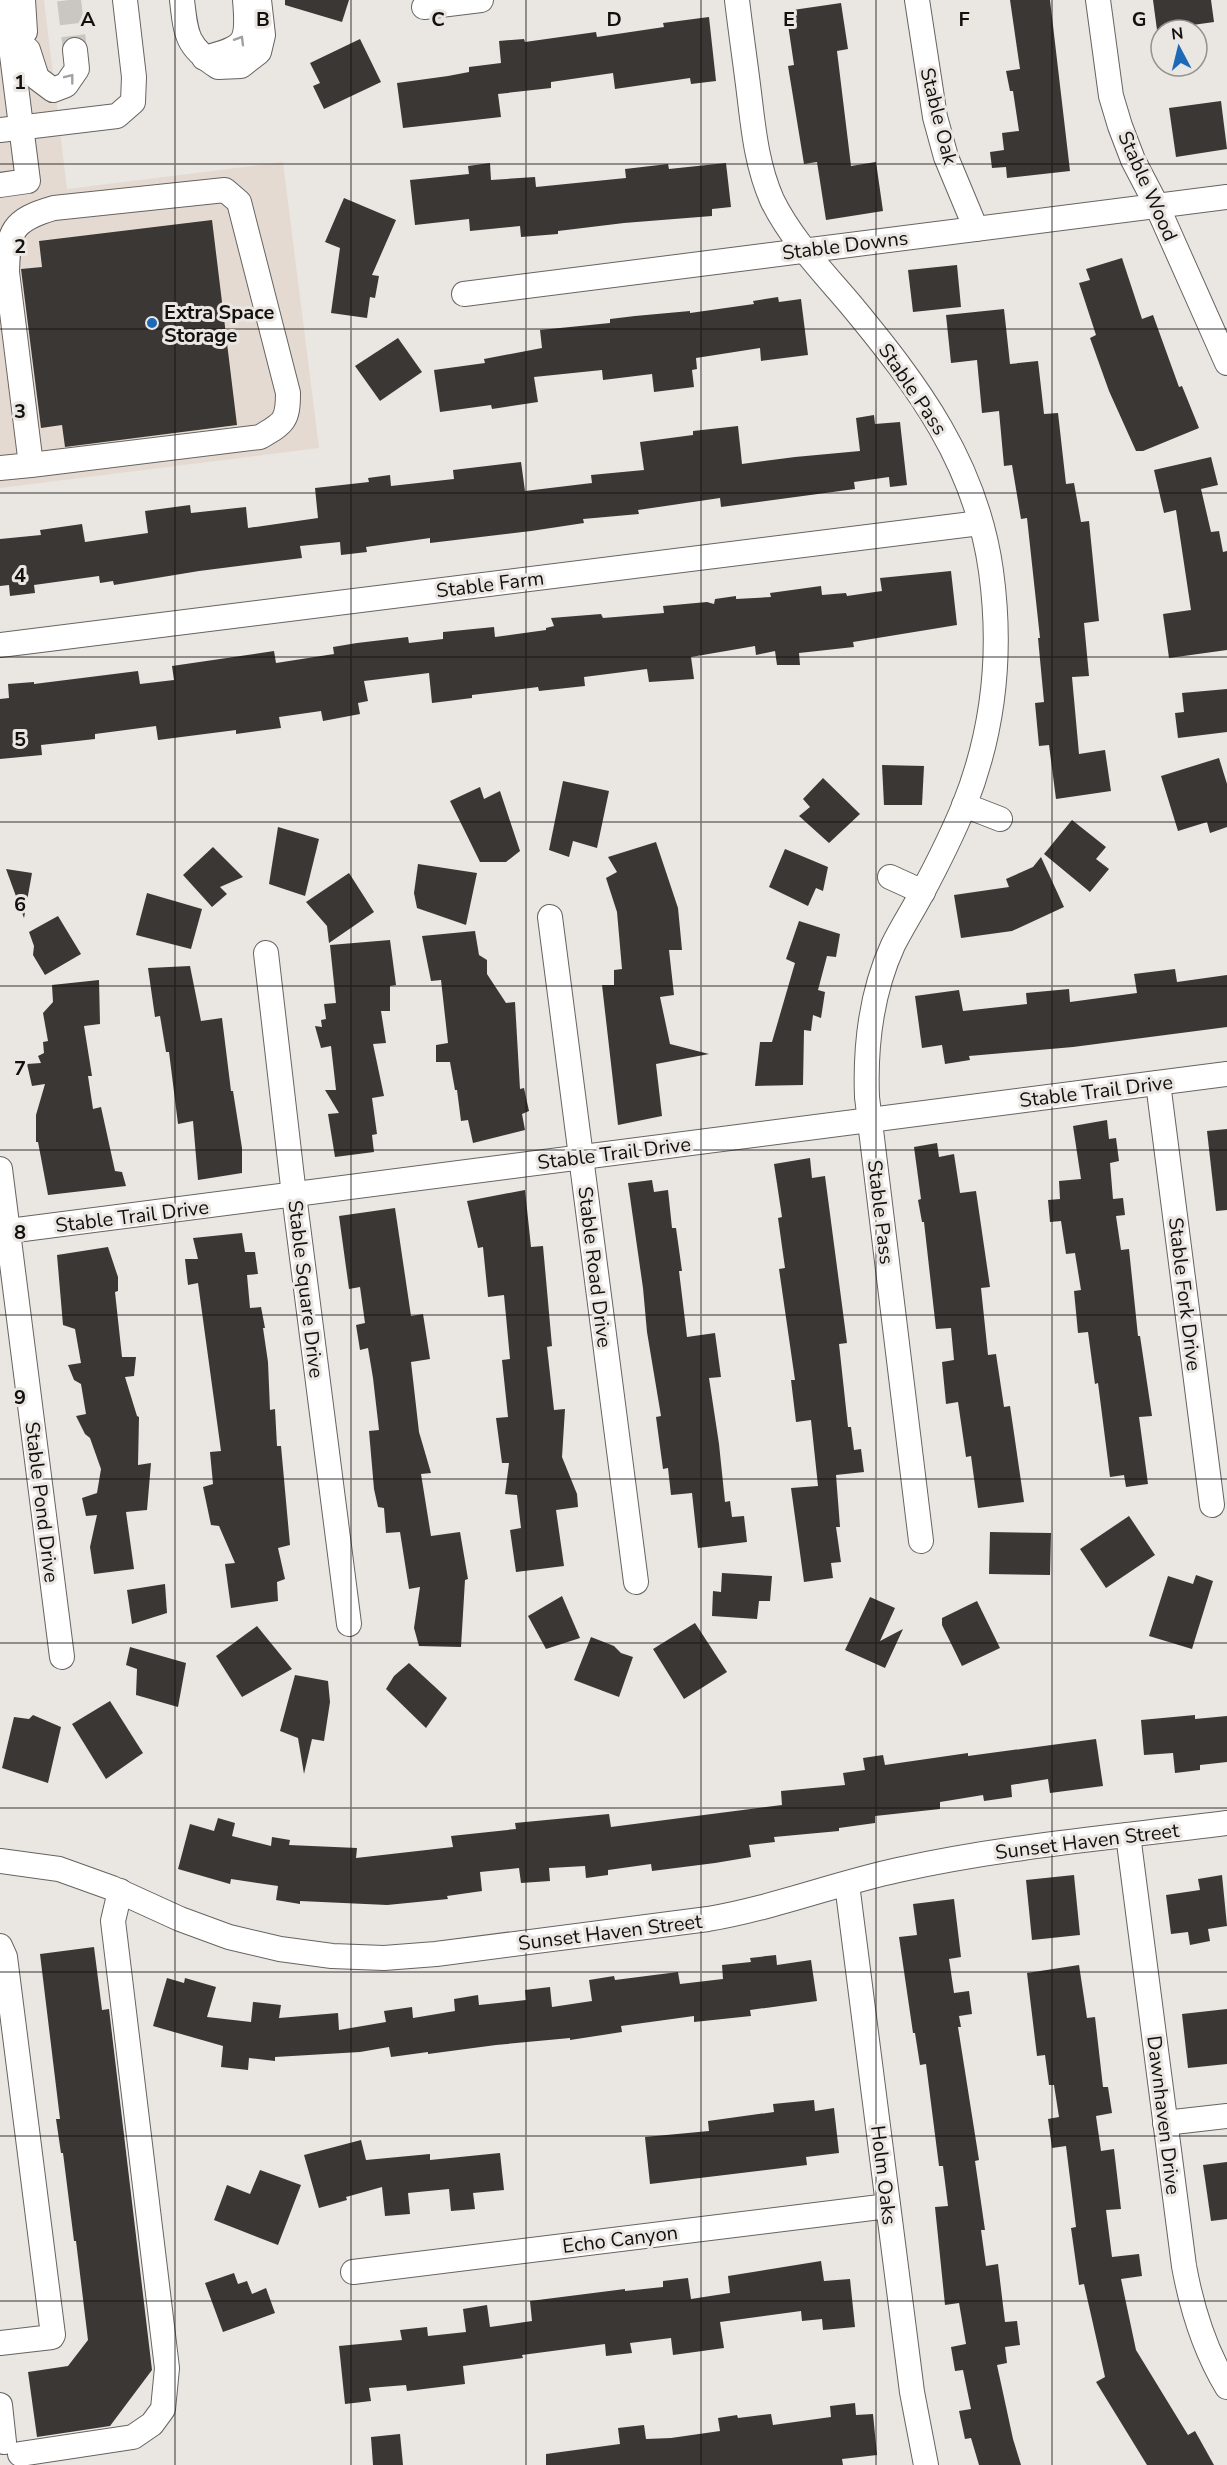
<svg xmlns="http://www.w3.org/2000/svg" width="1227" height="2465" font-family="'Nunito Sans',sans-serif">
	<rect width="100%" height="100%" fill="#eae6e2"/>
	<path fill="#e4dad1" d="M0 0H44L67 189 283 162 319 448 0 488Z"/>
	<g fill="#3b3734">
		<path d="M285 0H349L342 22 285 5Z"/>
		<path d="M1010 0H1050L1070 171 1007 178 1006 167 992 168 990 152 1004 150 1002 133 1019 131 1013 91H1010L1006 71 1020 69Z"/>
		<path d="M1153 0H1211L1214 22 1157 30Z"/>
		<path d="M841 3 848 49 837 51 851 166 876 162 883 211 826 220 817 162 804 164 788 66 794 65 786 11Z"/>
		<path d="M709 17 716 81 691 84 690 78 615 89 613 73 551 82V88L498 94 501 117 403 128 397 83 448 76 469 72V67L501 63 499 41 524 39 525 42 596 32 597 37 664 27 663 23Z"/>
		<path d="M360 39 381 82 324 109 313 86 320 83 310 63Z"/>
		<path d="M1221 101 1227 149 1176 157 1169 108Z"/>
		<path d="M490 163 491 180 535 177 536 187 626 178 625 169 668 164 669 169 726 163 731 207 712 209V216L624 223 558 231V234L521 237 520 226 470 231 469 219 415 225 410 180 469 174 468 166Z"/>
		<path d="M344 198 396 220 372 275 379 276 375 298 370 297 367 318 331 313 340 248 325 242Z"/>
		<path d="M212 220 237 425 65 447 62 425 41 428 21 269 42 267 39 241Z"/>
		<path d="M1122 258 1142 319 1153 315 1179 387 1182 386 1199 428 1143 451H1136L1109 391 1090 338 1096 335 1079 283 1090 280 1086 269Z"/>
		<path d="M957 265 961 307 913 312 908 270Z"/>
		<path d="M778 297 779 302 801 299 808 355 761 361 760 348 696 358 697 369 692 370 694 387 654 392 652 374 603 380 602 370 534 377 538 402 492 409 491 405 440 412 434 370 485 363 484 359 542 348 540 330 610 323V319L635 316 690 311V313L754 304 753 301Z"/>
		<path d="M1004 309 1010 364 1038 361 1044 414 1058 413 1066 484 1074 483 1081 522 1089 521 1099 621 1084 623 1089 676 1072 677 1079 754 1105 750 1111 791 1056 799 1049 745 1039 746 1035 703 1044 702 1038 638H1040L1027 518 1021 519 1012 465 1004 466 999 411 982 413 977 360 951 363 946 315Z"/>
		<path d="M398 338 422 372 380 401 355 366Z"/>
		<path d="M874 415 875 424 900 422 907 485 890 487 889 477 854 482 855 489 721 507 720 498 638 510 639 514 583 519 584 523 531 531 430 543V538L366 547 367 552 341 555 340 542 300 546 302 558 199 571 114 585 113 581 100 583 99 576 34 585 35 593 10 596 9 585 0 586V539L41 535 40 530 82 524 85 542 148 533 145 511 190 505 191 513 246 507 248 528 318 518 315 488 369 482 368 478 390 475 391 486 454 479 453 470 521 462 525 491 592 483 591 475 644 470 640 442 693 435V431L738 426 742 464 795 457 860 451 856 418Z"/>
		<path d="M1211 457 1218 485 1201 489 1211 532 1219 531 1223 552 1227 551V650L1169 658 1163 614 1191 610 1176 510 1164 513 1154 470Z"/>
		<path d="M951 571 957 625 853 642 854 647 799 653 800 665H777L775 651 756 655 755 646 691 657 694 679 649 682 647 669 584 677 585 686 539 691 538 687 472 695V698L432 703 429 673 364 681 368 701 358 703 360 714 323 721 321 711 279 717 281 728 236 734V730L158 740 156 726 95 734V739L41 745 42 755 0 759V699L9 698 8 684 34 682V684L138 671 140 684 174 680 172 666 274 651 276 663 334 654 333 647 357 643 408 637 409 643 443 639V632L494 627 495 637 546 630V628L554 626 551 618 601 614 603 618 664 613 663 606 707 602 714 604 715 599 736 596V599L771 597 770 593 821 586 822 595 846 593 847 596 882 591 880 578Z"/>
		<path d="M1227 689V732L1178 738 1175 713 1184 712 1182 693Z"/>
		<path d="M1219 758 1227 784V827L1210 833 1207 822 1178 831 1161 776Z"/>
		<path d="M882 765 924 766 922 805H884Z"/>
		<path d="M823 778 860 814 829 843 799 816 810 807 803 799Z"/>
		<path d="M563 781 609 791 597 848 573 841 569 857 549 850Z"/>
		<path d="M480 787 484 799 500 791 520 851 506 862H480L450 801Z"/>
		<path d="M1072 820 1106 847 1096 859 1109 869 1090 892 1044 854Z"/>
		<path d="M278 827 319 839 305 896 269 884Z"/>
		<path d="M656 842 678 908 682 950H669L674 995 660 997 670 1044 709 1054 656 1064 662 1116 618 1125 602 985H614V970L622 969 617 912 606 878 617 872 608 857Z"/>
		<path d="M213 847 243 877 220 887 227 894 212 907 183 875Z"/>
		<path d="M785 849 828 867 823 891 816 888 808 906 769 887Z"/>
		<path d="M1041 857 1064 907 1012 931 961 938 954 895 1009 887 1006 879 1033 867Z"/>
		<path d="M418 864 477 873 466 925 417 908 414 893Z"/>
		<path d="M6 869 32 873 24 918Z"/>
		<path d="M349 873 374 912 329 943 327 926 306 902Z"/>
		<path d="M147 893 202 909 191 949 136 935Z"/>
		<path d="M58 916 81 954 45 975 33 955 34 946 29 932Z"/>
		<path d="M799 921 840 934 836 957 827 956 818 990 825 992 821 1018 813 1015 811 1031 804 1030 803 1085 755 1086 760 1042H772L795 963 786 959Z"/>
		<path d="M475 931 479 955 487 960V974L506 1003 515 1002 520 1089 524 1088 529 1111 522 1114 525 1130 473 1143 468 1120 461 1121 457 1090H455L450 1062H436V1045L448 1043 441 980 431 981 422 936Z"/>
		<path d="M390 940 396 985 390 986V1011H381L386 1043 373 1044 384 1096 372 1098 377 1134 372 1135 374 1152 335 1157 328 1114 339 1113 325 1090H336L331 1046 321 1048 315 1026 322 1027 321 1020 326 1019 324 1004 336 1003 330 945Z"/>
		<path d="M190 966 201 1021 222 1018 231 1091H233L242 1148V1173L198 1180 193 1121 178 1124 169 1052H166L160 1016 155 1017 148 968Z"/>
		<path d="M1175 969 1177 982 1227 975V1027L1073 1047 969 1056 970 1060 945 1064 942 1045 922 1048 915 996 959 990 963 1011 1027 1004 1026 993 1069 989 1070 1002 1137 993 1134 974Z"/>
		<path d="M99 980 100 1024 84 1026 92 1076H88L93 1109 101 1107 115 1171 122 1172 126 1186 48 1195 38 1142H36V1115L45 1084 32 1086 27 1064 41 1063 38 1056 44 1053 43 1042 48 1041 43 1013 53 1002 52 985Z"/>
		<path d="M1107 1120 1109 1139 1116 1138 1119 1161 1110 1163 1113 1199 1123 1198 1125 1215 1116 1216 1121 1250 1129 1249 1138 1336H1140L1152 1416 1139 1417 1148 1484 1126 1487 1124 1475 1110 1477 1098 1383 1095 1384 1088 1332 1078 1333 1074 1291 1081 1290 1075 1253 1066 1254 1061 1221 1050 1222 1048 1200 1060 1199 1059 1181 1081 1179 1073 1126Z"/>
		<path d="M1227 1129V1210L1216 1211 1207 1131Z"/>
		<path d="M937 1143 939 1157 954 1154 960 1193 976 1191 990 1287 981 1288 988 1355 996 1354 1004 1407 1010 1406 1024 1502 978 1508 971 1456 966 1457 958 1402 946 1404 942 1362 954 1360 951 1328 936 1329 924 1222H922L918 1200 921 1199 914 1147Z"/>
		<path d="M810 1158 812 1178 825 1176 847 1343 839 1344 848 1427H851L854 1450 861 1449 864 1472 836 1475 840 1527H836L841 1562 831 1563 833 1578 804 1582 791 1488 818 1486 811 1420 796 1422 791 1380H795L779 1269 785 1268 778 1218 782 1217 774 1164Z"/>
		<path d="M652 1180 654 1192 668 1190 672 1228H676L682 1271H679L687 1337 715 1333 721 1377 709 1378 719 1444 725 1502 730 1501 732 1517 744 1516 747 1542 698 1548 692 1493 671 1495 668 1468 663 1469 656 1417 661 1416 647 1332 643 1288 628 1183Z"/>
		<path d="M525 1190 531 1247 543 1246 552 1346 547 1347 554 1410 565 1409 562 1457 577 1494 578 1507 556 1510 564 1566 516 1572 510 1530 521 1528 517 1495 505 1494 509 1463H502L496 1418 508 1417 502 1360 510 1359 504 1295 488 1297 483 1247 478 1248 467 1201Z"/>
		<path d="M395 1208 411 1316 423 1314 430 1359 411 1362 419 1432 431 1473 421 1474 431 1536 460 1532 468 1579 465 1580 461 1647 419 1646 414 1628 420 1587 409 1589 400 1532 386 1533 384 1508 378 1507 374 1489 369 1431 379 1430 373 1378 368 1348 360 1350 356 1325 365 1323 360 1287 349 1289 339 1216Z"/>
		<path d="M242 1233 245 1252H255L258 1274 247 1275 250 1308 261 1307 265 1328H263L268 1362 270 1410 275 1409 277 1446H281L290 1545 278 1548 285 1579 277 1582 278 1601 231 1608 225 1564 235 1563 219 1526 211 1525 203 1487 213 1484 210 1452 221 1451 198 1283 188 1285 185 1259H198L193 1238Z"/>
		<path d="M108 1247 118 1277V1291L115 1292 122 1357H136L134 1376 125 1377 137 1416 139 1417 138 1465 151 1463 147 1510 126 1512 134 1569 94 1574 90 1547 97 1515 86 1516 82 1498 97 1493 101 1469 90 1438 85 1434 76 1416 86 1414 81 1384 74 1380 68 1365 81 1363 75 1329 63 1325 57 1255Z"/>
		<path d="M1129 1516 1155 1555 1106 1588 1080 1549Z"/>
		<path d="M990 1532 1051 1533 1050 1575 989 1574Z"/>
		<path d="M722 1573 772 1576 770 1601H759L757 1619 712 1616 713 1591 721 1592Z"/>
		<path d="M1196 1575 1213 1581 1192 1649 1149 1636 1168 1576 1193 1584Z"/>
		<path d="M165 1584 167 1613 132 1624 127 1590Z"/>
		<path d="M562 1596 580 1638 546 1649 528 1616Z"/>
		<path d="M870 1597 895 1608 880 1641 903 1629 885 1668 845 1650Z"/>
		<path d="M977 1601 1000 1648 962 1666 942 1625V1618Z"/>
		<path d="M695 1623 727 1672 684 1699 653 1649Z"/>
		<path d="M257 1626 292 1669 242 1697 216 1656Z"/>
		<path d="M591 1637 614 1646 621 1653 633 1657 619 1697 574 1680Z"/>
		<path d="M130 1647 186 1663 178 1707 136 1695 137 1669 126 1665Z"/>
		<path d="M409 1663 447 1698 426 1728 386 1689 394 1676Z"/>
		<path d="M295 1675 328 1681 330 1702 324 1741 312 1739 304 1774 298 1738 280 1731Z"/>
		<path d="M110 1701 143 1753 106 1779 72 1724Z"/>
		<path d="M33 1715 61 1727 48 1783 2 1768 14 1717 29 1719Z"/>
		<path d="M1195 1715V1719L1227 1716V1762L1200 1765V1770L1175 1773 1173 1753 1144 1755 1141 1720Z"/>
		<path d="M1096 1739 1103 1786 1050 1793 1048 1779 1011 1785 1012 1797 984 1801 983 1795 940 1802V1809L875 1816V1823L839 1828V1831L774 1837 775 1842 749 1845 751 1857 715 1863 652 1871 651 1864 608 1870V1875L586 1878 585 1866 549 1868 550 1881 521 1883 519 1868 480 1872 482 1891 447 1896 448 1899 387 1905 300 1901V1904L276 1900 278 1886 231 1879 230 1884 178 1869 190 1824 214 1831 218 1818 235 1823 232 1836 271 1846 272 1837 290 1840 289 1845 357 1848 356 1858 453 1847 451 1836 516 1829 515 1823 609 1814 611 1827 782 1805 781 1791 845 1785 843 1773 865 1770 863 1758 883 1755 885 1765 968 1753V1756Z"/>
		<path d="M1074 1875 1080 1935 1032 1940 1026 1880Z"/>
		<path d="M1222 1875 1227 1926 1208 1929 1210 1941 1190 1945 1188 1932 1171 1934 1166 1895 1200 1890 1198 1879Z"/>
		<path d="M954 1899 961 1957 949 1959 954 1993 969 1991 972 2014 959 2016 961 2027H958L979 2160 975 2161 985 2230H981L986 2266 998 2264 1005 2322 1017 2321 1020 2345 1005 2347 1007 2363 997 2365 1013 2439 1021 2465H979L971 2438 965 2439 959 2411 971 2409 963 2370 955 2371 951 2347 966 2344 959 2303 945 2305 935 2207 948 2206 943 2166H939L926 2064 920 2065 915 2033H913L899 1937 917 1935 913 1904Z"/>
		<path d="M94 1947 102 2010 109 2009 152 2370 110 2426 37 2437 28 2372 68 2366 88 2340 76 2241H74L63 2153H61L56 2119H60L40 1954Z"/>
		<path d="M776 1955 777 1965 811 1960 817 2001 750 2010 751 2016 694 2022V2016L621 2026 622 2032 570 2040V2038L496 2045 428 2054V2052L391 2057 389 2047 360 2052 275 2057V2061L249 2058 248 2070 221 2067 223 2046 153 2026 167 1978 184 1983 185 1978 216 1987 207 2017 251 2022 253 2002 281 2005 279 2018 338 2013 339 2030 386 2022 384 2011 412 2007 413 2018 455 2011 454 1999 478 1995 479 2005 526 2000 525 1990 550 1987 552 2007 592 2001 589 1980 614 1976 615 1980 678 1972 680 1984 723 1979 722 1965 751 1962 750 1958Z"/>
		<path d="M1079 1965 1087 2018 1095 2017 1103 2087H1108L1112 2113 1096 2116 1101 2151 1114 2149 1121 2209 1106 2210 1112 2257 1139 2254 1142 2276 1121 2279 1136 2350 1188 2435 1195 2431 1214 2465H1147L1096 2382 1105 2377 1084 2284 1079 2285 1071 2228 1076 2227 1066 2146 1052 2148 1048 2119 1059 2117 1054 2085H1049L1045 2055 1037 2056 1027 1973Z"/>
		<path d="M1227 2009V2064L1188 2068 1182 2014Z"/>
		<path d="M814 2100 815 2111 834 2108 839 2153 806 2157 807 2165 650 2184 645 2137 709 2131 708 2121 774 2112 773 2104Z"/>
		<path d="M361 2140 366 2160 430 2154V2160L500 2153 504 2190 473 2193 475 2209 451 2211 449 2189 408 2193 410 2214 385 2216 382 2187 346 2197 347 2200 319 2208 304 2155Z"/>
		<path d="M1227 2162V2219L1211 2221 1203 2165Z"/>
		<path d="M260 2170 301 2185 278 2245 214 2220 227 2185 250 2194Z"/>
		<path d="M821 2261 824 2281 850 2279 855 2327 823 2330 822 2319 802 2321 801 2311 720 2322 724 2348 673 2355 671 2338 630 2343 632 2353 606 2356 605 2344 522 2355 523 2358 463 2366 465 2384 407 2391 406 2385 369 2388 371 2401 345 2404 339 2346 402 2340 400 2330 427 2327 428 2336 466 2332 463 2309 487 2305 490 2327 532 2321 530 2301 625 2289V2291L663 2287V2281L688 2278 691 2299 730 2293 728 2276Z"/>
		<path d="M234 2273 238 2284 247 2281 252 2294 266 2288 275 2313 223 2332 205 2283Z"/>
		<path d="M855 2403 856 2415 873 2414 877 2455 842 2459 843 2465H546V2454L620 2444 618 2428 644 2425 646 2439 671 2438 720 2431 718 2418 737 2415 738 2418 771 2414 773 2425 831 2417 830 2406Z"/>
		<path d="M400 2434 403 2465H373L371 2437Z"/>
	</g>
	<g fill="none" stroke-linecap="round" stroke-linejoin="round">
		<path stroke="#cac6c2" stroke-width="24" stroke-dasharray="24 12" stroke-linecap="butt" d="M69 0 75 50"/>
		<defs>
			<g id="minor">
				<path d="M23 0 25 32"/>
				<path d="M182 0C186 36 187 47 218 67L241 66 259 52 263 35 259 0"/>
				<path d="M737 0C741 34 746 67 750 101 754 135 758 168 772 200 791 239 823 272 851 305 918 386 976 463 991 571 1002 651 994 731 964 806 952 835 937 865 922 893 913 910 902 927 893 945 871 993 865 1044 867 1097L921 1541"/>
				<path d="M917 0 935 117 946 157 976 229"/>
				<path d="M1098 0 1111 96 1120 126 1133 160 1157 206 1227 363"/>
				<path d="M424 7 481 0"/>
				<path d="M28 50 37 78 53 90 66 85 77 69 75 50"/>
				<path d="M204 58C246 47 249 44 245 0"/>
				<path d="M0 130 117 116 133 102 134 77 125 0"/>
				<path d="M0 185 28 181 5 0"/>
				<path d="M464 294 1227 197"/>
				<path d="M0 468 31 465 260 437C284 423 288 421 288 393L239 202 225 190 54 208C12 220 8 231 7 272L31 465"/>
				<path d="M0 645 980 523"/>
				<path d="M964 805 1000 819"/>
				<path d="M890 877 923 892"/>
				<path d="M550 917 636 1582"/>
				<path d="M266 953 294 1195 349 1624"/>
				<path d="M1158 1083 1212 1505"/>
				<path d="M0 1169 62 1657"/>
				<path d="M0 1232 1227 1074"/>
				<path d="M1128 1835 1184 2266C1192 2310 1204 2349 1227 2387"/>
				<path d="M0 1861 59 1869 112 1888 180 1919 229 1937 280 1949 332 1956 384 1958 436 1954 708 1919C773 1908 834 1884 898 1870 1006 1846 1117 1837 1227 1823"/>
				<path d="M847 1884 912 2392 926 2465"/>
				<path d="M0 1946 5 1957 53 2335 52 2337 0 2343"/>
				<path d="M1165 2123 1227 2116"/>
				<path d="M353 2272 888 2206"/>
				<path d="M0 2405 4 2442"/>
				<path d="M20 2454 133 2437 152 2424 163 2409 167 2368 113 1921 120 1891"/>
			</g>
		</defs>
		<use href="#minor" stroke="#676360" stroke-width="26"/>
		<use href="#minor" stroke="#fff" stroke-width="24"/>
	</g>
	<defs><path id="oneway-chevron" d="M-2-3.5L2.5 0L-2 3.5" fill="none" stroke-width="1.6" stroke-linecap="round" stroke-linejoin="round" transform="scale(1.5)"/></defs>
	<g stroke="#a0a09f">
		<use href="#oneway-chevron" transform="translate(240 40) rotate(-59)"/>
		<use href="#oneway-chevron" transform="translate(70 78) rotate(-52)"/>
	</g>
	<path fill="none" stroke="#12110f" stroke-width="1.5" stroke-opacity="0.55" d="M175 0V2465M351 0V2465M526 0V2465M701 0V2465M876 0V2465M1052 0V2465M0 164H1227M0 329H1227M0 493H1227M0 657H1227M0 822H1227M0 986H1227M0 1150H1227M0 1315H1227M0 1479H1227M0 1643H1227M0 1808H1227M0 1972H1227M0 2136H1227M0 2301H1227"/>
	<circle fill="#1c69b8" stroke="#eae6e2" stroke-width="2" cx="152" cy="323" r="6"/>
	<g text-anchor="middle" stroke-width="6" stroke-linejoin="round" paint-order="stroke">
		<g font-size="20" fill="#12110f" stroke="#eae6e2">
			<text transform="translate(939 116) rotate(76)" y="7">Stable Oak</text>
			<text transform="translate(1148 186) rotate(66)" y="7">Stable Wood</text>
			<text transform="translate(845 245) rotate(-7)" y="7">Stable Downs</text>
			<text transform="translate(913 389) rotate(56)" y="7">Stable Pass</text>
			<text transform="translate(490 584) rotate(-7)" y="7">Stable Farm</text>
			<text transform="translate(1096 1091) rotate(-7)" y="7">Stable Trail Drive</text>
			<text transform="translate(614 1153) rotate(-7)" y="7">Stable Trail Drive</text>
			<text transform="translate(881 1212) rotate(83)" y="7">Stable Pass</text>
			<text transform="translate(132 1216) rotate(-7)" y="7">Stable Trail Drive</text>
			<text transform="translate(595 1267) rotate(83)" y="7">Stable Road Drive</text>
			<text transform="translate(306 1289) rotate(83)" y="7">Stable Square Drive</text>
			<text transform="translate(1185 1294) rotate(83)" y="7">Stable Fork Drive</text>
			<text transform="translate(42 1502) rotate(83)" y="7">Stable Pond Drive</text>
			<text transform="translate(1087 1841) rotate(-7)" y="7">Sunset Haven Street</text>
			<text transform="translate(610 1932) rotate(-7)" y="7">Sunset Haven Street</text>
			<text transform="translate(1164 2115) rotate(83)" y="7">Dawnhaven Drive</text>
			<text transform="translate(884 2175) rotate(83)" y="7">Holm Oaks</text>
			<text transform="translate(620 2239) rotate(-7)" y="7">Echo Canyon</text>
		</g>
		<g font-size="20" font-weight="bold" fill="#12110f" stroke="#eae6e2" text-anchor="start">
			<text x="164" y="319">Extra Space<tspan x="164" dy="23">Storage</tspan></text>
		</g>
	</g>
	<g font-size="20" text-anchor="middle" font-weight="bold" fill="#12110f" stroke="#eae6e2" stroke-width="6" stroke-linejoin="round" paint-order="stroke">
		<text x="88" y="26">A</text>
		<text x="263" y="26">B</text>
		<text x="438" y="26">C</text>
		<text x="614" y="26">D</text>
		<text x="789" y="26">E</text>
		<text x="964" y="26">F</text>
		<text x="1139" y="26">G</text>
		<text x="20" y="89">1</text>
		<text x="20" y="253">2</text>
		<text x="20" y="418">3</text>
		<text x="20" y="582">4</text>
		<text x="20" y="746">5</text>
		<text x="20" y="911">6</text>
		<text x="20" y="1075">7</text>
		<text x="20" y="1239">8</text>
		<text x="20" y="1404">9</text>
	</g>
	<g transform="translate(1179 48) rotate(353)"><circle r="28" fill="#eae6e2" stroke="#94918e" stroke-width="1.5"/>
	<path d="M0-4.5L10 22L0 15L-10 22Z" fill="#1c69b8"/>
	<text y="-9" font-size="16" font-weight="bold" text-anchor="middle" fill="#12110f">N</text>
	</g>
</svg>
